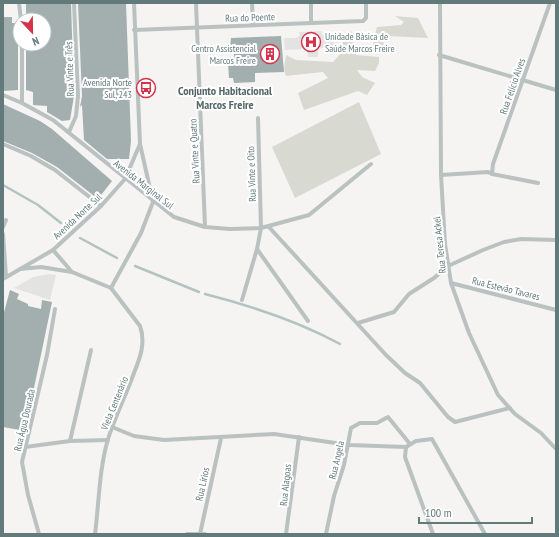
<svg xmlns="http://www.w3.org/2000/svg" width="559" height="537" font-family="'PT Sans Narrow',sans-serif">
	<rect width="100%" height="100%" fill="#f5f4f2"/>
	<g fill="#e3e4e2">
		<path d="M321 31 322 35H338V47L318 48V57H308L307 49 285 50 284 38H296L300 35 299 32Z"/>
		<path d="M49 274 56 275 50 300 14 288 33 277Z"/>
	</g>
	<g fill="#d8dad1">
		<path d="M395 16 418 18 428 38 387 36 380 51 374 48 373 42 377 27 401 25 404 22Z"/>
		<path d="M351 31 356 55 379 57V63L375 71 357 70 362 77 375 83 367 95 358 91 304 110 298 93 328 78 323 72 286 76 284 69 286 55 296 60 333 62 343 51 342 34Z"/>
		<path d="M359 102 381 154 295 198 272 147Z"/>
	</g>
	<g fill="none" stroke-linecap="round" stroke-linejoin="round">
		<g stroke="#b3c3c1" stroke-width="2.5">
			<path d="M3 185 38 205 61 223"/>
			<path d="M80 238 117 258"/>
			<path d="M135 266 199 292"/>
			<path d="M205 294C252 306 298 321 340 344"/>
		</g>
	</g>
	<g fill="#a2afae">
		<path d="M26 3H71L74 96 70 120 62 121 47 112V106L33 105V92L26 90V44H44V20H26Z"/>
		<path d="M78 3H126L131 141 129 159H107L84 140 82 105 80 107 82 96Z"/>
		<path d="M3 17H12V23H18V90L3 91Z"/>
		<path d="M281 36 284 72 255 73V82L234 83 233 78H229L228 63H233L232 59H234V47H230L231 38Z"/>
		<path d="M3 104 40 121 52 129 112 181 98 199 57 167 32 153 3 141Z"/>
		<path d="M10 290 19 294 17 299 28 304V306L41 309 42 300 52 302 25 431 3 427V316Z"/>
	</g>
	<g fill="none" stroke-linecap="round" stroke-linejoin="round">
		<g stroke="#bac1c1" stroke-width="4">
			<path d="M19 3 21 20"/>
			<path d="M196 3 205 227"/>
			<path d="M252 3 253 25"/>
			<path d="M311 3V23"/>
			<path d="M440 3 441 175 445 244 451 283 469 333 498 395 515 414 541 433 556 449"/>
			<path d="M134 30 363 21 366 18V3"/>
			<path d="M22 44V103"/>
			<path d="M439 55 556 90"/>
			<path d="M3 95 22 103 53 120 174 217 205 227 230 229 261 228 309 215 371 164"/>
			<path d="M69 132 76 116 78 96 74 3"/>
			<path d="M3 144 31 156 55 170 101 206"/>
			<path d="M492 174 538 183"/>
			<path d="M441 175 488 172 492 174 493 164 550 3"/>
			<path d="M268 226 386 355 405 373 420 383 448 417 455 422 510 408"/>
			<path d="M3 227 6 220"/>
			<path d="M3 234 6 277"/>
			<path d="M257 249 308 321"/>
			<path d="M53 250 72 272"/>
			<path d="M20 269 41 267 72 272 111 288 140 326C146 343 140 358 134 373 126 395 115 417 108 439 99 470 99 503 95 534"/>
			<path d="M3 279 53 250 101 206 125 179 140 144 134 3"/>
			<path d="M451 283 556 310"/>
			<path d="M111 288 141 233 153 202 140 144"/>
			<path d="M242 300 257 249 261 228 258 118"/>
			<path d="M358 323 394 312 409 294 434 278 448 266 483 250 504 242 521 239 556 240"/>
			<path d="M112 427 134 436 164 440 274 434 349 445 406 447"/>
			<path d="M70 441 91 350"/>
			<path d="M25 447 70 441 108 440"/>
			<path d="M39 534 28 495 22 462 47 355 55 309"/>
			<path d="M187 534H205"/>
			<path d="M200 534 221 438"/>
			<path d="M286 534 299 437"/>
			<path d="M326 534 334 496 344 465 351 428 360 423H377L388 417 410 444"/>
			<path d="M433 534 405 457 406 447 416 441 432 439 485 534"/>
		</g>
	</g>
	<defs>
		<symbol id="hospital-ring" viewBox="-11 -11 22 22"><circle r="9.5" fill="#fff" stroke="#d4334a" stroke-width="1.5"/><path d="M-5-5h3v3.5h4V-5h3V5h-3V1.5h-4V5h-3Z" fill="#d4334a"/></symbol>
		<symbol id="building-ring" viewBox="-11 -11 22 22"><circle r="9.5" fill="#fff" stroke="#d4334a" stroke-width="1.5"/><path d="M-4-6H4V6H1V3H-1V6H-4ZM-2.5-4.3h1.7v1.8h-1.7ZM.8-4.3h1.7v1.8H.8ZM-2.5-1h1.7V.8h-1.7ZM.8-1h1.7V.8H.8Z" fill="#d4334a"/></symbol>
		<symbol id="bus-ring" viewBox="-11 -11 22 22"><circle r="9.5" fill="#fff" stroke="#d4334a" stroke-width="1.5"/><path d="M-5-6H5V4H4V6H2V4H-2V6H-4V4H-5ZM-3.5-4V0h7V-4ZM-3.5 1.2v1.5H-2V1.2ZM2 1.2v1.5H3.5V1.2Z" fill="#d4334a"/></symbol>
	</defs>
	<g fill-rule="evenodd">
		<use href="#hospital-ring" x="300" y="31" width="22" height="22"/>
		<use href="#building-ring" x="259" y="43" width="22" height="22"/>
		<use href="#bus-ring" x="135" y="77" width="22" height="22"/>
	</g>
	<g text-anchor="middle" stroke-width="4" stroke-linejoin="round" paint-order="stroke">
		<g font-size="10" fill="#637a7a" stroke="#fff">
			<text transform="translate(250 17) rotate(-2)" y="4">Rua do Poente</text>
			<text transform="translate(69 69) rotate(-92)" y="4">Rua Vinte e Três</text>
			<text transform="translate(512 86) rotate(-71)" y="4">Rua Felício Alves</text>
			<text transform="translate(194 151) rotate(-93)" y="4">Rua Vinte e Quatro</text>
			<text transform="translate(251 174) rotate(-92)" y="4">Rua Vinte e Oito</text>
			<text transform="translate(144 184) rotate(38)" y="4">Avenida Marginal Sul</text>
			<text transform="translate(77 216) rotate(-43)" y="4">Avenida Norte Sul</text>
			<text transform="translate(439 245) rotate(-96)" y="4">Rua Teresa Ackel</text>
			<text transform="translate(506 288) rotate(14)" y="4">Rua Estevão Tavares</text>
			<text transform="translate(114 403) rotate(-68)" y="4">Viela Centenário</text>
			<text transform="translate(24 420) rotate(-77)" y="4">Rua Água Dourada</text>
			<text transform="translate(336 460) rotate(-77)" y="4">Rua Angela</text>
			<text transform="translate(202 484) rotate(-78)" y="4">Rua Lírios</text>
			<text transform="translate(285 485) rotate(-84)" y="4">Rua Alagoas</text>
		</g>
		<g font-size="10" fill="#637a7a" stroke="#fff" text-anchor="end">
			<text x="325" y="40" text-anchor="start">Unidade Básica de<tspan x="325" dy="12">Saúde Marcos Freire</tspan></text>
			<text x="256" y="52">Centro Assistencial<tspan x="256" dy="12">Marcos Freire</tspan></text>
			<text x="132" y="86">Avenida Norte<tspan x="132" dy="12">Sul, 243</tspan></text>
		</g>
		<g font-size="12" font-weight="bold" fill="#546566" stroke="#fff">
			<text x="225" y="95">Conjunto Habitacional<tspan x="225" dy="14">Marcos Freire</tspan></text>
		</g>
	</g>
	<rect width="559" height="537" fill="none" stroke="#637a7a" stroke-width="8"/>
	<g transform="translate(32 32) rotate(158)"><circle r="19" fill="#ffffff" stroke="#c1caca"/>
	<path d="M0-3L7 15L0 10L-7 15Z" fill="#d4334a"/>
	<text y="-6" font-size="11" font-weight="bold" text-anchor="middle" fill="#637a7a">N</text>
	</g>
	<path d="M419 517v6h113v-6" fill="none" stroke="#637a7a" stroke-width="2"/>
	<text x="425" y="517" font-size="12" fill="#637a7a" stroke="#ffffff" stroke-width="3" paint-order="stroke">100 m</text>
</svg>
